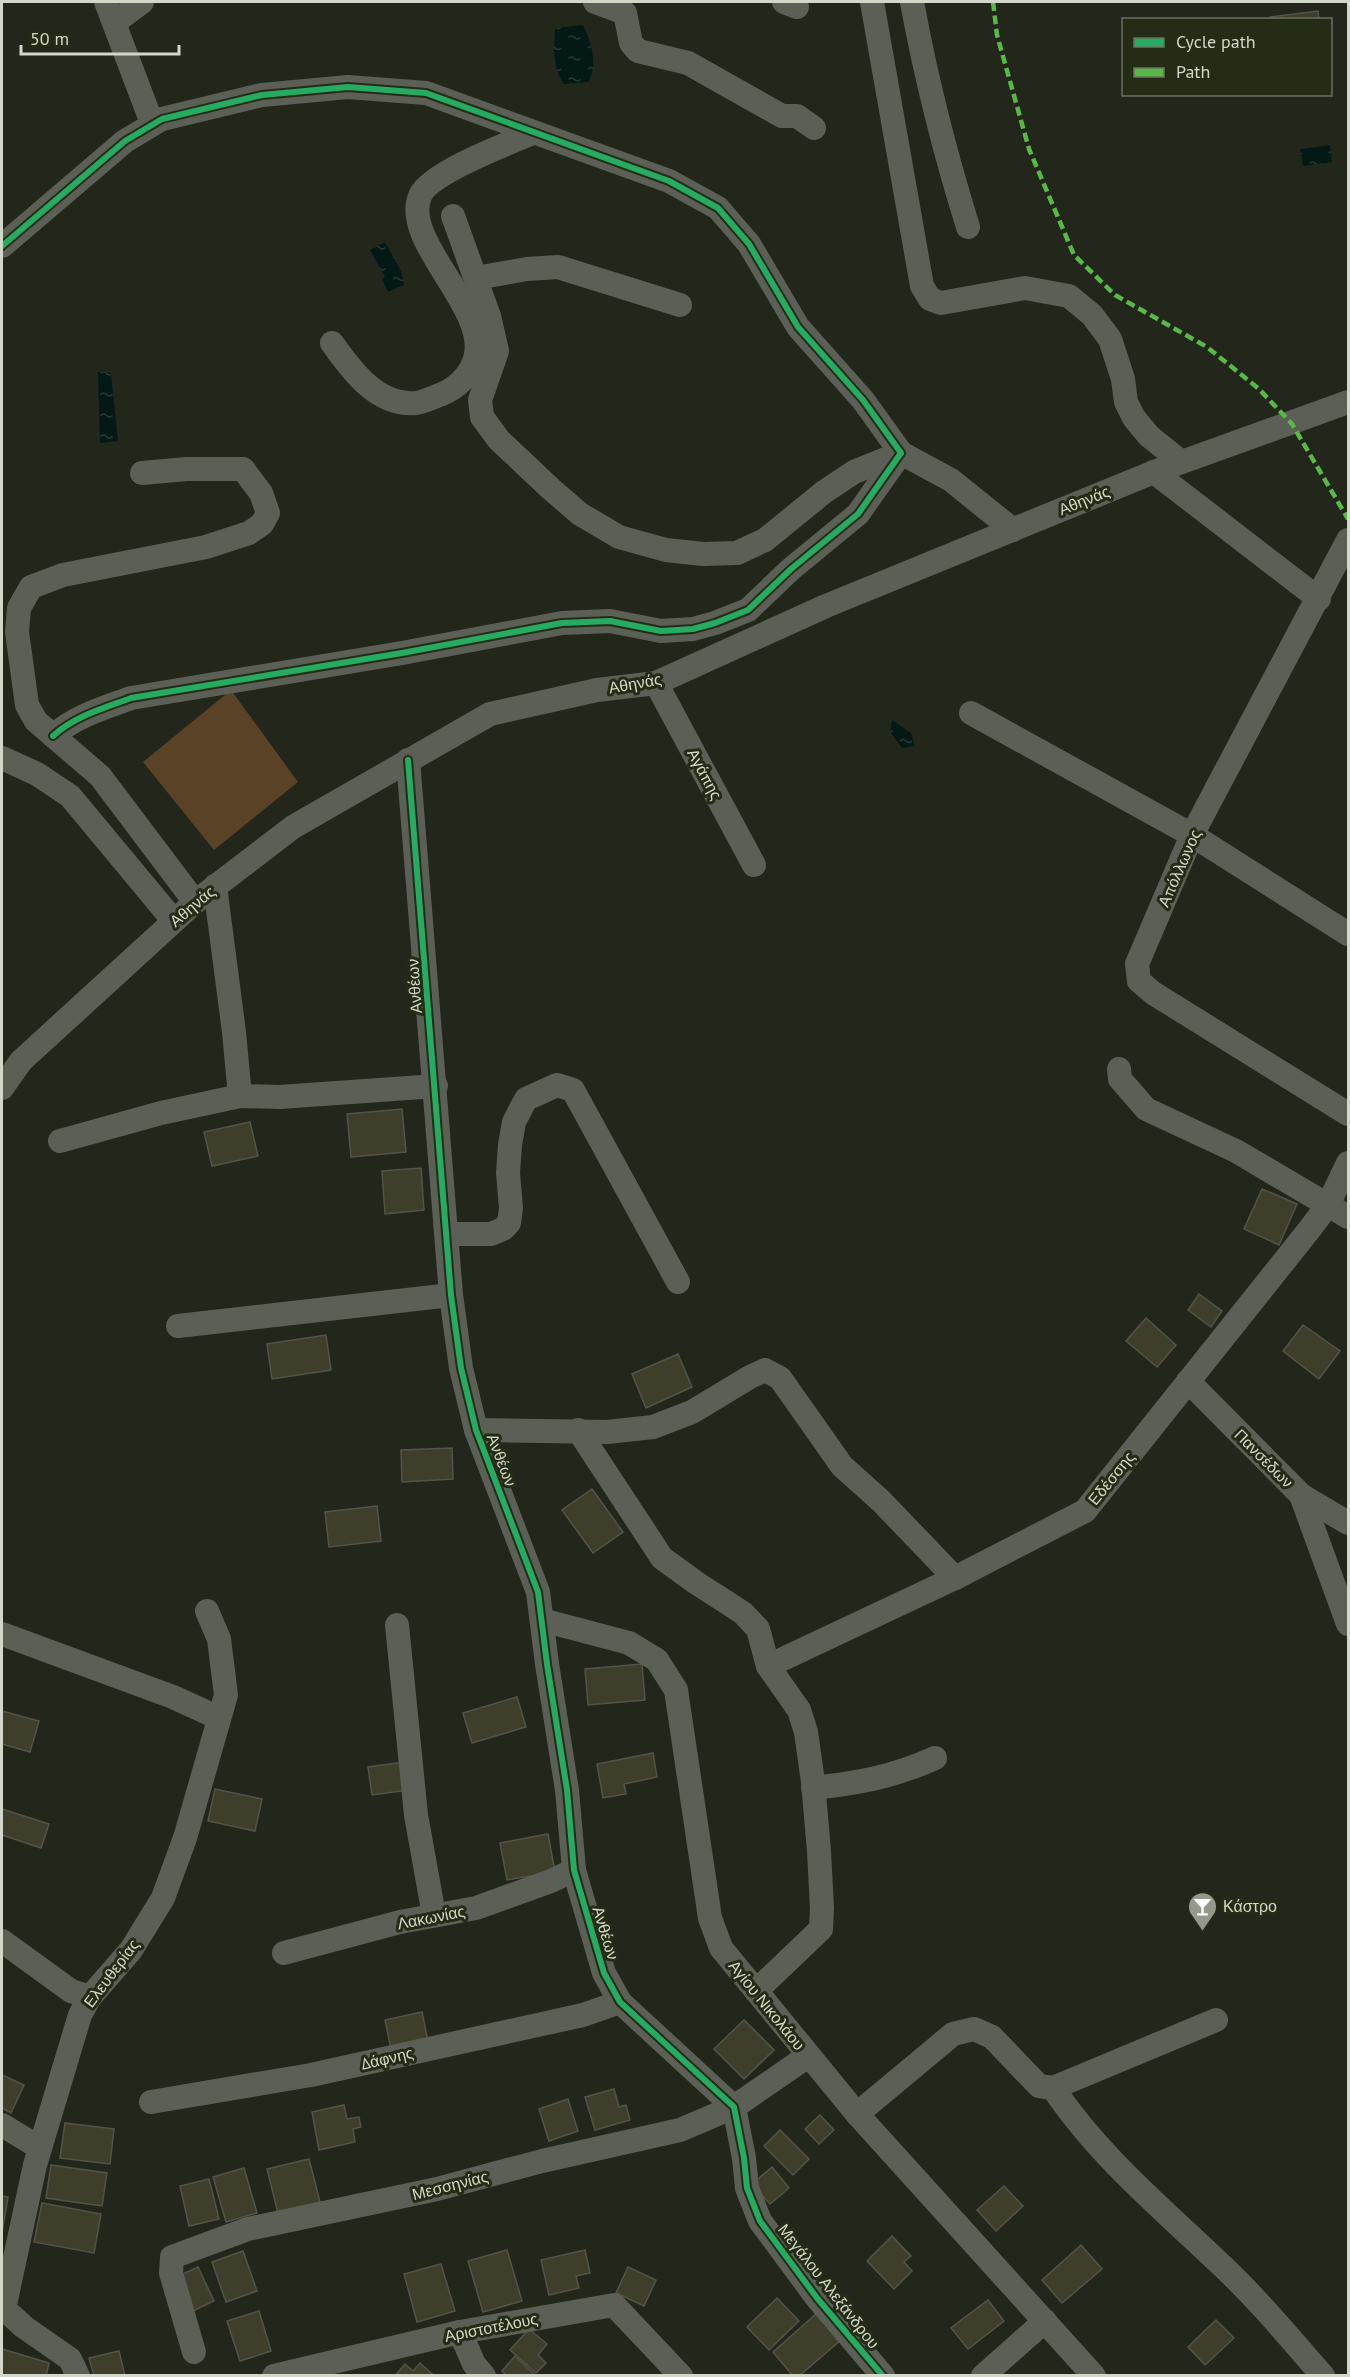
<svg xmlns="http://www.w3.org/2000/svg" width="1350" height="2377" font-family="'PT Sans',sans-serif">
	<defs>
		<pattern id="water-ripples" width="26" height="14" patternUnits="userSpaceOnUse" patternTransform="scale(1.5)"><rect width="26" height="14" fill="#031915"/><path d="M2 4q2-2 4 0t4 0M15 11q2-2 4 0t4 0" fill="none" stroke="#273a36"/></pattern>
	</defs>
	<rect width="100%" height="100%" fill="#23271b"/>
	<path fill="#594226" d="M231 690 298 782 214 850 143 762Z"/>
	<g fill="url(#water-ripples)">
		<path d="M583 25C591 41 599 66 588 82L564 84C552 67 554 48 555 28Z"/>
		<path d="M1330 145 1332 162 1303 166 1300 149Z"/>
		<path d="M385 242 401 271 404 285 388 292 382 279 385 277 370 250Z"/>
		<path d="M98 372 111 373 118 441 100 443Z"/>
		<path d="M892 720 911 733 915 746 902 748 890 732Z"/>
	</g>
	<g fill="#3f3e2a" stroke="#535449" stroke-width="1.5">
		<path d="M1318 11 1319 20H1270V17Z"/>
		<path d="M402 1109 406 1152 351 1157 347 1114Z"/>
		<path d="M250 1122 258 1156 212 1166 204 1132Z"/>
		<path d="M421 1168 424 1210 385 1214 382 1171Z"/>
		<path d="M1262 1189 1297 1204 1279 1245 1244 1229Z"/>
		<path d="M1199 1294 1222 1311 1211 1327 1188 1310Z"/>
		<path d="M1146 1318 1176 1345 1157 1367 1126 1341Z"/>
		<path d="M1303 1325 1340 1351 1319 1379 1283 1351Z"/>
		<path d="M326 1335 331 1370 272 1379 267 1344Z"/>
		<path d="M678 1354 692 1387 646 1408 632 1374Z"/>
		<path d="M452 1448 453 1479 402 1482 401 1450Z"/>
		<path d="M592 1489 623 1532 593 1553 562 1510Z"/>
		<path d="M377 1506 381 1541 329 1547 325 1512Z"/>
		<path d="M642 1664 645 1700 588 1705 585 1669Z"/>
		<path d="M517 1697 526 1727 472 1743 463 1713Z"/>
		<path d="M2 1711 39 1721 30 1752 2 1744Z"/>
		<path d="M653 1753 657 1777 624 1784 626 1794 603 1798 597 1764Z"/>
		<path d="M404 1762 408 1790 372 1795 368 1767Z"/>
		<path d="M215 1789 262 1799 255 1831 208 1821Z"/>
		<path d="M2 1809 49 1824 41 1848 2 1835Z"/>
		<path d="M548 1834 555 1872 507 1880 500 1843Z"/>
		<path d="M422 2012 428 2041 391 2049 385 2020Z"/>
		<path d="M744 2020 774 2050 744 2079 714 2049Z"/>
		<path d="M2 2075 24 2085 11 2113 2 2108Z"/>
		<path d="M614 2089 619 2107 626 2105 630 2120 595 2130 585 2097Z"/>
		<path d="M568 2099 578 2131 549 2141 539 2109Z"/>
		<path d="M344 2105 347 2119 359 2117 361 2127 353 2129 355 2142 319 2150 312 2112Z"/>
		<path d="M820 2115 834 2130 819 2144 805 2129Z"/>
		<path d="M65 2123 114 2129 110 2164 60 2158Z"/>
		<path d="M780 2130 809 2159 793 2175 764 2146Z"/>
		<path d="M309 2159 320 2202 278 2213 267 2169Z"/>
		<path d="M51 2165 107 2173 102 2206 46 2198Z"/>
		<path d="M772 2167 789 2188 770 2204 752 2184Z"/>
		<path d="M244 2168 257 2213 226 2222 213 2177Z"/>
		<path d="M209 2179 219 2219 189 2226 180 2186Z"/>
		<path d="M1004 2186 1023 2206 996 2231 977 2210Z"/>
		<path d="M2 2196 8 2197 2 2233Z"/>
		<path d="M42 2203 101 2214 94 2253 34 2242Z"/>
		<path d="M892 2236 911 2256 904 2262 912 2271 894 2289 867 2261Z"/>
		<path d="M1081 2245 1102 2269 1062 2303 1042 2280Z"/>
		<path d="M507 2250 522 2301 483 2312 468 2261Z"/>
		<path d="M585 2250 590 2273 576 2276 579 2288 549 2295 541 2260Z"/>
		<path d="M243 2251 257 2291 226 2302 212 2262Z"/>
		<path d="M441 2264 455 2311 417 2322 404 2274Z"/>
		<path d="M198 2267 214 2301 193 2311 176 2277Z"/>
		<path d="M628 2267 656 2280 644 2306 616 2293Z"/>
		<path d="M777 2298 799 2321 769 2350 747 2327Z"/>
		<path d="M988 2300 1004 2321 968 2349 951 2328Z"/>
		<path d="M259 2311 271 2351 240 2361 227 2321Z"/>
		<path d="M817 2313 841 2340 799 2376H793L773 2352Z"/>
		<path d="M1216 2320 1234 2338 1205 2365 1188 2347Z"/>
		<path d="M529 2329 547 2344 538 2355 546 2363 536 2373 510 2350Z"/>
		<path d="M2 2349 49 2363 46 2376H2Z"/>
		<path d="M119 2351 125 2376H94L89 2358Z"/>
		<path d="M515 2356 536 2376H507L502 2371Z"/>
		<path d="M420 2363 432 2374 431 2376H395L405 2364 413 2371Z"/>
	</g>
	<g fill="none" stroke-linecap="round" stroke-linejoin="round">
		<g stroke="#5c5f56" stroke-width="24">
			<path d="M106 2 152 123"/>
			<path d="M595 2 625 13 631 43 638 51 688 63 782 116H797L814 128"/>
			<path d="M784 2 797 7"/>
			<path d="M872 2 922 286 930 299 941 303 1025 288 1069 296 1092 315 1110 339 1123 379 1126 402 1134 418 1149 436 1180 461"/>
			<path d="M912 2C926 78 945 153 968 227"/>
			<path d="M115 22 142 2"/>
			<path d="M453 216 489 316 497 351 480 400 482 417 499 440 551 489 580 514 619 537 666 550 703 554 737 553 765 540 824 492 854 472 901 453 951 480 1013 530"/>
			<path d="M2 246 125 141 162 119 262 95 348 87 426 93 669 181 718 208 749 244 798 327 863 400 901 453 858 514 791 569 748 610 715 623 693 629 661 631 610 621 562 623 402 653 131 698C104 708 75 716 53 736"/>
			<path d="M476 278 527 269 558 267 680 305"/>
			<path d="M332 343C352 371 377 406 416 403 424 402 434 397 442 394 457 388 470 375 475 359 490 308 401 242 420 196 429 173 509 143 533 133"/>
			<path d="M1154 472 1319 599"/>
			<path d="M142 473 187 469H243L261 493 268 513 262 524 249 533 206 547 63 575 31 587 19 608 17 632 27 705 36 721 100 776 195 902"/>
			<path d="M1348 540 1192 835 1137 964 1139 981 1153 993 1348 1114"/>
			<path d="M656 683 754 865"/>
			<path d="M971 713 1192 835 1348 934"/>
			<path d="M2 758 37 774 70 796 173 920"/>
			<path d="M408 760 451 1295 461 1368 476 1430 538 1592 547 1664 567 1790 574 1870 604 1973 620 2002 734 2107 744 2158 747 2188 760 2221 817 2298 883 2376"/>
			<path d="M215 886 234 1032 240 1096"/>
			<path d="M1119 1069 1120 1079 1146 1109 1236 1151 1348 1217"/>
			<path d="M2 1088 21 1061 195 902 293 827 490 714 597 690 656 683 826 606 1154 472 1348 402"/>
			<path d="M60 1141 161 1113 240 1096 280 1097 436 1086"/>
			<path d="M447 1234H491L503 1229 509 1223 511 1208 508 1173 510 1145 514 1122 526 1099 557 1085 573 1090 678 1282"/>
			<path d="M178 1326 451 1295"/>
			<path d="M1188 1381 1301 1495 1348 1523"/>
			<path d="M476 1430 607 1432 653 1427 692 1412 750 1377 765 1370 780 1378 842 1466 881 1501 955 1578"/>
			<path d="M578 1430 662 1558 695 1582 743 1613 758 1629 768 1666 799 1710 806 1732 813 1782 819 1851 822 1908 821 1929 756 1991"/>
			<path d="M1301 1495 1348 1624"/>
			<path d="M542 1620 629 1643 657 1660 676 1690 710 1918 721 1948 857 2114 1094 2376"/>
			<path d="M397 1625 416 1815 434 1915"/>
			<path d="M2 1634 173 1697 219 1718"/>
			<path d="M768 1666 955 1578 1085 1511 1309 1230 1328 1205 1348 1163"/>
			<path d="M813 1788C859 1783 893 1777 935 1758"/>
			<path d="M2 1941 71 1991 90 1997"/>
			<path d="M284 1953 400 1922 476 1908 551 1881 574 1870"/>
			<path d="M1053 2088C1097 2154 1160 2207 1217 2261 1255 2296 1289 2337 1323 2376"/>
			<path d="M151 2102 311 2075 583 2015 620 2002"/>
			<path d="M857 2114 953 2034 974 2029 992 2037 1039 2086 1053 2088 1216 2020"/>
			<path d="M2 2125 40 2148"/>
			<path d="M2 2307 24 2327 70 2359 78 2376"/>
			<path d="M4 2309 35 2165 80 2015 90 1997 131 1950 163 1898 185 1838 226 1695 219 1639 207 1611"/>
			<path d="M460 2332 474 2364 484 2376"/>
			<path d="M194 2352 171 2273 172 2257 248 2229 437 2189 542 2161 680 2130 734 2107 808 2056"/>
			<path d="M274 2376 460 2332 614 2305 681 2376"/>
			<path d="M983 2376 1045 2321"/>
		</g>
		<path stroke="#58b947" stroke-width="4.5" stroke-dasharray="9 4.5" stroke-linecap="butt" d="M993 2 997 35 1029 149 1074 255 1115 295 1207 347 1259 389 1292 424 1348 519"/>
		<defs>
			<g id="cycleway">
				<path d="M2 246 125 141 162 119 262 95 348 87 426 93 669 181 718 208 749 244 798 327 863 400 901 453 858 514 791 569 748 610 715 623 693 629 661 631 610 621 562 623 402 653 131 698C104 708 75 716 53 736"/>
				<path d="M408 760 451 1295 461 1368 476 1430 538 1592 547 1664 567 1790 574 1870 604 1973 620 2002 734 2107 744 2158 747 2188 760 2221 817 2298 883 2376"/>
			</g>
		</defs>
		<use href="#cycleway" stroke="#252c16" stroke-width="10"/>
		<use href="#cycleway" stroke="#26ab63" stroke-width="6"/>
	</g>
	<defs>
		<symbol id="bar-pin" viewBox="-11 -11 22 30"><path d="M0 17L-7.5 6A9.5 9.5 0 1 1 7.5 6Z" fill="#95998c" stroke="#252c16"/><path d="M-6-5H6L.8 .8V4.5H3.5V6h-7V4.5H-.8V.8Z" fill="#fff"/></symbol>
	</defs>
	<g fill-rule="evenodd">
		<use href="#bar-pin" x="1186" y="1890" width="33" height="45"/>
	</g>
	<g text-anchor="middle" stroke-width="6" stroke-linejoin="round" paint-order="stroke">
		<g font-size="16" fill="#d2d7c9" stroke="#252c16">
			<text transform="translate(1084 500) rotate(-22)" y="6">Αθηνάς</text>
			<text transform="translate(635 683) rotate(-10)" y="6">Αθηνάς</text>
			<text transform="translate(705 774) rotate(62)" y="6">Αγάπης</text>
			<text transform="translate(1179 868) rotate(-66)" y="6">Απόλλωνος</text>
			<text transform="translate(192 906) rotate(-40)" y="6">Αθηνάς</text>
			<text transform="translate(414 986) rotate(-94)" y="6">Ανθέων</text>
			<text transform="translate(1264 1458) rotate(45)" y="6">Πανσέδων</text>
			<text transform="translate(502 1460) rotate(69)" y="6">Ανθέων</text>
			<text transform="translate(1111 1478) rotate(-51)" y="6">Εδέσσης</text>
			<text transform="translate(431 1917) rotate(-11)" y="6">Λακωνίας</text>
			<text transform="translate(606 1933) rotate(73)" y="6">Ανθέων</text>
			<text transform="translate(111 1973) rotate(-53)" y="6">Ελευθερίας</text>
			<text transform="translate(767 2005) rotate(51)" y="6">Αγίου Νικολάου</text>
			<text transform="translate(387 2058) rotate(-13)" y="6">Δάφνης</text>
			<text transform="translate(450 2185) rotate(-14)" y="6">Μεσσηνίας</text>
			<text transform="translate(829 2286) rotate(52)" y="6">Μεγάλου Αλεξάνδρου</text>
			<text transform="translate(491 2327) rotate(-11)" y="6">Αριστοτέλους</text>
		</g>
		<g font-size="16" fill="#d2d7c9" stroke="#252c16" text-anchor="start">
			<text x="1223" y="1912">Κάστρο</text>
		</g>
	</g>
	<rect width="1350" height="2377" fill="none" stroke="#d2d7c9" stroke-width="6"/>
	<rect x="1122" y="18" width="210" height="78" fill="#252c16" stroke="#6a705e" stroke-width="1.5"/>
	<rect x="1134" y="38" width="30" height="9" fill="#26ab63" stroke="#6a705e" stroke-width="1.5"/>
	<text x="1176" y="48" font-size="18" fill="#d2d7c9">Cycle path</text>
	<rect x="1134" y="68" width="30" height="9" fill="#58b947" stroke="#6a705e" stroke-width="1.5"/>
	<text x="1176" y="78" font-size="18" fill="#d2d7c9">Path</text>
	<path d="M21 45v9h158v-9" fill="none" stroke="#d2d7c9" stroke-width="3"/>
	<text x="30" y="45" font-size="18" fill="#d2d7c9" stroke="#252c16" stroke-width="4.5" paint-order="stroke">50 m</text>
</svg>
